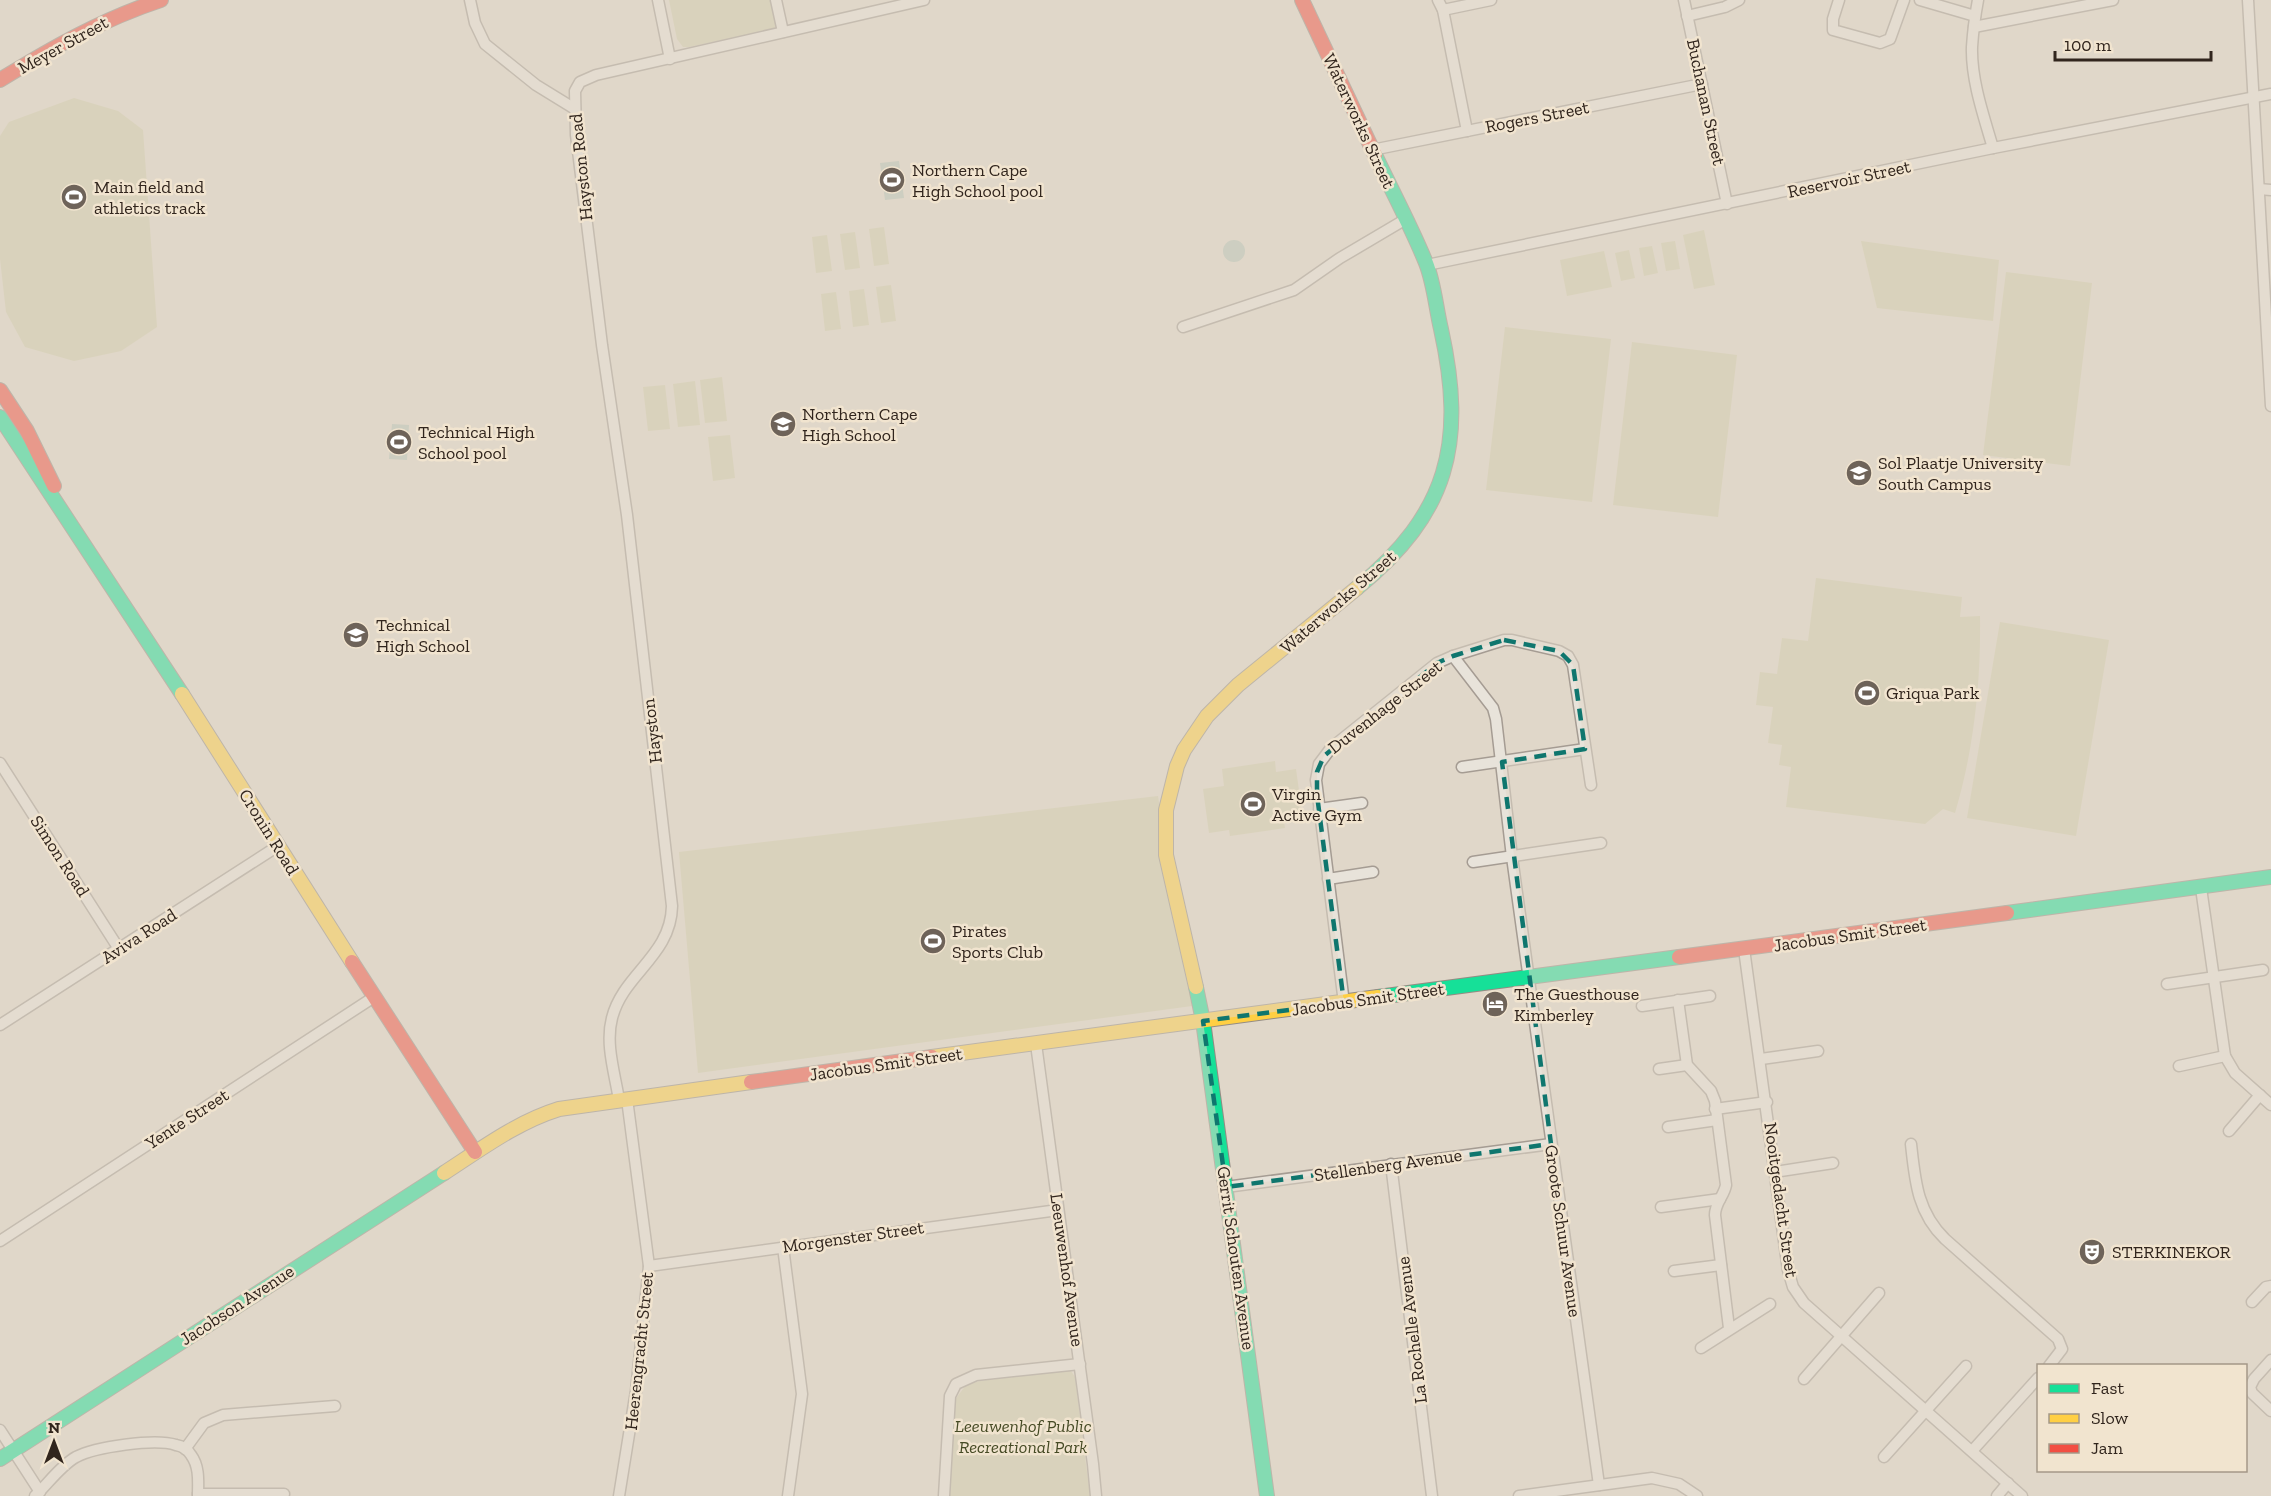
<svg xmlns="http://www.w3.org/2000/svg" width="2271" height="1496" font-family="'Zilla Slab',serif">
	<rect width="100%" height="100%" fill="#e0d7c9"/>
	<g fill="#d1cdad">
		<path d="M669 0H778V24L773 29 689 47H683L677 39Z"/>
		<path d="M74 98 118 111 143 130 157 327 121 351 74 361 25 347 6 312 0 259V136L9 122Z"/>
		<path d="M884 227 889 264 874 266 869 229Z"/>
		<path d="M1704 230 1715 285 1694 289 1683 235Z"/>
		<path d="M855 232 860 268 845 270 840 234Z"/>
		<path d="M827 235 832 271 816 273 812 237Z"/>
		<path d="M1675 241 1680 269 1666 271 1661 243Z"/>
		<path d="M1861 241 1999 260 1993 321 1877 308Z"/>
		<path d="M1652 246 1658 273 1644 276 1639 248Z"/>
		<path d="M1629 250 1635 278 1621 281 1615 253Z"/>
		<path d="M1604 251 1612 287 1567 296 1560 260Z"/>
		<path d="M2006 272 2092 283 2070 466 1983 455Z"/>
		<path d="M891 285 896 321 881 323 876 287Z"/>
		<path d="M864 289 869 325 853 327 849 291Z"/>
		<path d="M836 292 841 329 825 331 821 294Z"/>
		<path d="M1505 327 1611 339 1592 502 1486 490Z"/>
		<path d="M1632 342 1737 355 1718 517 1613 505Z"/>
		<path d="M722 377 727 421 705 423 700 380Z"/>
		<path d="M695 381 700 425 678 427 673 384Z"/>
		<path d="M665 385 670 429 648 431 643 387Z"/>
		<path d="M730 435 735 478 713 481 708 437Z"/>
		<path d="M1816 578 1962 597 1960 617 1980 616C1981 683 1974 749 1955 813L1943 809 1925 824 1786 807 1791 767 1779 765 1782 745 1768 743 1773 707 1756 705 1760 672 1777 674 1782 638 1808 641Z"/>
		<path d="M2000 622 2109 640 2076 836 1967 818Z"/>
		<path d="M1275 761 1276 772 1296 769 1303 819 1284 822 1285 828 1230 836 1229 830 1209 833 1203 789 1224 786 1222 769Z"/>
		<path d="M1158 796 1192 1006 698 1073 679 852Z"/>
		<path d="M1065 1371H1071L1075 1377 1090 1496H949L954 1401 966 1385 980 1381Z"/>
	</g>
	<g fill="#b5c3b8">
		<path d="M899 161 904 198 885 200 880 163Z"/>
		<circle cx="1234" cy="251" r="11"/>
		<path d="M392 424 409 425 407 460 389 459Z"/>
	</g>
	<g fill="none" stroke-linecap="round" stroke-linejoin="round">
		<defs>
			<g id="street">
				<path d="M470 0 475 23 485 44 536 85 575 109"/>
				<path d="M658 0 670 59"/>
				<path d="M776 0 783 32"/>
				<path d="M1438 0 1443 10 1467 131"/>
				<path d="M1684 0 1727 204"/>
				<path d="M1839 0 1833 19V30L1880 43 1890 39 1904 0"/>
				<path d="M1920 0 1975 16"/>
				<path d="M1978 0C1975 16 1973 31 1972 47 1971 80 1984 117 1993 148"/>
				<path d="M2248 0 2271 406"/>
				<path d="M1443 10 1491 0"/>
				<path d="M1687 16 1725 7 1739 0"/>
				<path d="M1974 27 2113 0"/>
				<path d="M1372 150 1702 84"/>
				<path d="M2259 189 2271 190"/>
				<path d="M1427 265 1993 148 2271 94"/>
				<path d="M1183 327 1294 290 1340 258 1406 219"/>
				<path d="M1453 656 1493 708 1496 719 1512 857 1599 1485"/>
				<path d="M0 763 119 949"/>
				<path d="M1462 767 1585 749"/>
				<path d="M1319 809 1362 803"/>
				<path d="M1473 862 1601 843"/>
				<path d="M1328 879 1373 872"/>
				<path d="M2201 888 2225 1056 2235 1073 2271 1105"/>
				<path d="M1744 949 1788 1270 1793 1287 1804 1303 2022 1496"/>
				<path d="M2167 984 2263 970"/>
				<path d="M1678 1000 1687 1065 1711 1091 1715 1101 1726 1185C1724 1196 1715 1203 1715 1215L1729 1328"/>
				<path d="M1344 1003 1316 780 1319 764 1331 748 1437 663 1453 656 1504 640H1512L1559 651 1568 656 1573 665 1591 785"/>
				<path d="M1642 1006 1710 996"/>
				<path d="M0 1025 278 846"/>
				<path d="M1036 1044 1093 1464 1096 1496"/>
				<path d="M1761 1059 1818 1051"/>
				<path d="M2179 1066 2225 1056"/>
				<path d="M1659 1069 1687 1065"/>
				<path d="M619 1100C615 1074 605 1044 612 1018 623 974 671 956 672 906L627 515 602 345 576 135 575 91 580 82 596 75 924 0"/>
				<path d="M1715 1109 1767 1102"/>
				<path d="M1668 1127 1717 1120"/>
				<path d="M2229 1131 2260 1095"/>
				<path d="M1911 1144C1915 1180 1917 1212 1945 1239L2058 1339 2062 1349 2049 1366"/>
				<path d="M1391 1164 1432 1496"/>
				<path d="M1775 1172 1833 1163"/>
				<path d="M1226 1187 1551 1144"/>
				<path d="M1661 1207 1720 1199"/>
				<path d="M0 1241 374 997"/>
				<path d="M783 1247 802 1394 788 1496"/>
				<path d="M649 1266 1058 1210"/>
				<path d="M1674 1271 1721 1265"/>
				<path d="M2252 1302 2266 1287 2271 1286"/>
				<path d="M1701 1348 1770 1304"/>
				<path d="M2271 1360 2254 1379 2250 1387 2252 1393 2271 1411"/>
				<path d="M1804 1379 1879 1293"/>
				<path d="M0 1430 40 1492"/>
				<path d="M185 1449 204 1423 223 1415 335 1406"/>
				<path d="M1972 1451 2038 1378"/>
				<path d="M1884 1457 1966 1366"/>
				<path d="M198 1494H284"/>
				<path d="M35 1496C48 1484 60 1466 76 1457 95 1447 155 1438 176 1445 182 1446 188 1450 191 1455 200 1467 198 1483 198 1496"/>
				<path d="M619 1496 636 1391 649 1266 627 1099"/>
				<path d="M944 1496 950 1396 956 1384 976 1375 1080 1364"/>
				<path d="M1519 1496 1652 1478 1679 1484 1697 1496"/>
				<path d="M1997 1496 2008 1483"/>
			</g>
			<g id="fast">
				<path d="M0 417 182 694"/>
				<path d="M1357 588C1449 513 1466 443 1441 329 1436 308 1434 283 1426 263 1411 226 1392 191 1375 155"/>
				<path d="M2007 913 2271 877"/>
				<path d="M1196 987 1203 1021 1267 1496"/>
				<path d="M1378 997 1679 957"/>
				<path d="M0 1459 444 1173"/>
			</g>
			<g id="slow">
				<path d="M182 694 352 962"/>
				<path d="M1196 987 1166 855V810L1177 766 1184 750 1207 716 1238 685 1357 588"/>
				<path d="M932 1057 1378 997"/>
				<path d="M444 1173C481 1149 517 1122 559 1109L751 1082"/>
			</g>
			<g id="jam">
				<path d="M1302 0 1375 155"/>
				<path d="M0 80C52 48 103 19 161 0"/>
				<path d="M0 390 27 431 54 486"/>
				<path d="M1679 957 2007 913"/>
				<path d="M352 962 475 1152"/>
				<path d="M751 1082 932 1057"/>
			</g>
		</defs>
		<use href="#street" stroke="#a59c93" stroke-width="13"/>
		<use href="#fast" stroke="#948c83" stroke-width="16"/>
		<use href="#slow" stroke="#948c83" stroke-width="16"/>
		<use href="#jam" stroke="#948c83" stroke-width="16"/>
		<use href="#street" stroke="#e8e3da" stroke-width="10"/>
		<use href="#fast" stroke="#16e098" stroke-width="14"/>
		<use href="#slow" stroke="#ffcf43" stroke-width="14"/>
		<use href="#jam" stroke="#f24e42" stroke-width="14"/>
	</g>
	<path d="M0 0H2271V1496H0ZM1504 640 1559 651 1573 665 1585 749 1502 762 1551 1144 1226 1187 1203 1021 1344 1003 1317 795V772L1324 756 1437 663 1453 656Z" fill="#e0d7c9" fill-opacity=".55" fill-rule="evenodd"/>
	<path fill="none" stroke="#0f766e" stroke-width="4.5" stroke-dasharray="12 8" stroke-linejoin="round" d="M1504 640 1559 651 1573 665 1585 749 1502 762 1551 1144 1226 1187 1203 1021 1344 1003 1317 795V772L1324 756 1437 663 1453 656Z"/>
	<defs>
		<symbol id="stadium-disc" viewBox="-11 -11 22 22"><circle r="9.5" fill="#6e6359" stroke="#f1e4cf"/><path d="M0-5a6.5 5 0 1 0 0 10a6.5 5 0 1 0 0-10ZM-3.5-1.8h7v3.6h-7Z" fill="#fff"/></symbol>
		<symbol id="school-disc" viewBox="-11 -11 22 22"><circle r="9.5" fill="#6e6359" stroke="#f1e4cf"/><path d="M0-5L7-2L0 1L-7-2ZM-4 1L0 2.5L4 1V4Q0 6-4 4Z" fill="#fff"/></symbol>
		<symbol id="university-disc" viewBox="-11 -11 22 22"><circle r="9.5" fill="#6e6359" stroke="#f1e4cf"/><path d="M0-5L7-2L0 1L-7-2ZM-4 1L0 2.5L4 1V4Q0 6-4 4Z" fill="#fff"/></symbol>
		<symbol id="hotel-disc" viewBox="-11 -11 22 22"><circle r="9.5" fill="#6e6359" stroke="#f1e4cf"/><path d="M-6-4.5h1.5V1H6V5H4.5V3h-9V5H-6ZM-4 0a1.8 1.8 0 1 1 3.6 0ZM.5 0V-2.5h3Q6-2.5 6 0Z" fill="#fff"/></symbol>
		<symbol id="theatre-disc" viewBox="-11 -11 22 22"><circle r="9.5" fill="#6e6359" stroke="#f1e4cf"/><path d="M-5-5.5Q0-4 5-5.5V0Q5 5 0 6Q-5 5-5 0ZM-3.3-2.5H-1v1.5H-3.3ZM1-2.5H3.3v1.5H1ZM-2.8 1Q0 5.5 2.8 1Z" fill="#fff"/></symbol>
	</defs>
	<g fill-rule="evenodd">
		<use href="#stadium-disc" x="877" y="165" width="30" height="30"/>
		<use href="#stadium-disc" x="59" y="182" width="30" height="30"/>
		<use href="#school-disc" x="768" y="409" width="30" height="30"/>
		<use href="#stadium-disc" x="384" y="427" width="30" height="30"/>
		<use href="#university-disc" x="1844" y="458" width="30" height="30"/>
		<use href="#school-disc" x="341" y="620" width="30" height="30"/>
		<use href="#stadium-disc" x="1852" y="678" width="30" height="30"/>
		<use href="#stadium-disc" x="1238" y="789" width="30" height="30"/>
		<use href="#stadium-disc" x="918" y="926" width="30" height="30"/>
		<use href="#hotel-disc" x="1480" y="989" width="30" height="30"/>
		<use href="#theatre-disc" x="2077" y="1237" width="30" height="30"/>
	</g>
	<g text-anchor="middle" stroke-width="5" stroke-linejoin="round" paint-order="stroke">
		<g font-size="18" fill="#31251d" stroke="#f1e4cf">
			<text transform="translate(63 45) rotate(-29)" y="6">Meyer Street</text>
			<text transform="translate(1706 102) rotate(78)" y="6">Buchanan Street</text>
			<text transform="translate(1537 117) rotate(-11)" y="6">Rogers Street</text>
			<text transform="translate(1359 121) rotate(65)" y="6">Waterworks Street</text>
			<text transform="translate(581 167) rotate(-96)" y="6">Hayston Road</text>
			<text transform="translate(1849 179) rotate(-12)" y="6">Reservoir Street</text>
			<text transform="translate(1338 602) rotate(-41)" y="6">Waterworks Street</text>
			<text transform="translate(1385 707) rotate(-38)" y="6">Duvenhage Street</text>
			<text transform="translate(652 731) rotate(-97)" y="6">Hayston</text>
			<text transform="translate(269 832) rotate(58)" y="6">Cronin Road</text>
			<text transform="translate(60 856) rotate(57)" y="6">Simon Road</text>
			<text transform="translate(1850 935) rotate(-8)" y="6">Jacobus Smit Street</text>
			<text transform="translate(139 936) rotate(-33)" y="6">Aviva Road</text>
			<text transform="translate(1368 999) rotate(-8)" y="6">Jacobus Smit Street</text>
			<text transform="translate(886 1064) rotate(-8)" y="6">Jacobus Smit Street</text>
			<text transform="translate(187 1119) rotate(-33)" y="6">Yente Street</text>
			<text transform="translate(1388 1165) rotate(-8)" y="6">Stellenberg Avenue</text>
			<text transform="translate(1781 1200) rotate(82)" y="6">Nooitgedacht Street</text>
			<text transform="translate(1563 1231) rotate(82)" y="6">Groote Schuur Avenue</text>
			<text transform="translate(853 1237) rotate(-8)" y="6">Morgenster Street</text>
			<text transform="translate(1236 1258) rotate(82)" y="6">Gerrit Schouten Avenue</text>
			<text transform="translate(1067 1270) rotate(82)" y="6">Leeuwenhof Avenue</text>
			<text transform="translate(237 1305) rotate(-33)" y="6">Jacobson Avenue</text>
			<text transform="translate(1412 1330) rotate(-97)" y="6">La Rochelle Avenue</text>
			<text transform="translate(639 1351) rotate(-84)" y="6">Heerengracht Street</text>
		</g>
		<g font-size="18" fill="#31251d" stroke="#f1e4cf" text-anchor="start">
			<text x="912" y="176">Northern Cape<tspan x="912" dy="21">High School pool</tspan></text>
			<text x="94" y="193">Main field and<tspan x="94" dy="21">athletics track</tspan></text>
			<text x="802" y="420">Northern Cape<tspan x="802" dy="21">High School</tspan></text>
			<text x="418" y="438">Technical High<tspan x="418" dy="21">School pool</tspan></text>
			<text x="1878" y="469">Sol Plaatje University<tspan x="1878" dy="21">South Campus</tspan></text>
			<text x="376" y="631">Technical<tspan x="376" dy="21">High School</tspan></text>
			<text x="1886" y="699">Griqua Park</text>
			<text x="1272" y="800">Virgin<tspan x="1272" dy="21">Active Gym</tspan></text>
			<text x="952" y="937">Pirates<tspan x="952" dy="21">Sports Club</tspan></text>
			<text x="1514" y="1000">The Guesthouse<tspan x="1514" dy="21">Kimberley</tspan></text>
			<text x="2112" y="1258">STERKINEKOR</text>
		</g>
		<g font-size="18" font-style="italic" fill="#464b25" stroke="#f1e4cf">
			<text x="1023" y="1432">Leeuwenhof Public<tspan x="1023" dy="21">Recreational Park</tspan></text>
		</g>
	</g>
	<rect x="2037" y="1364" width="210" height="108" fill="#f1e4cf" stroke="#a49888" stroke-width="1.5"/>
	<rect x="2049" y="1384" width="30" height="9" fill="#16e098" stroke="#a49888" stroke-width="1.5"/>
	<text x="2091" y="1394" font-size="18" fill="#31251d">Fast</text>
	<rect x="2049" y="1414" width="30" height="9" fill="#ffcf43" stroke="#a49888" stroke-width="1.5"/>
	<text x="2091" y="1424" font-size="18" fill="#31251d">Slow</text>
	<rect x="2049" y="1444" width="30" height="9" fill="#f24e42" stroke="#a49888" stroke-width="1.5"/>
	<text x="2091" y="1454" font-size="18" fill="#31251d">Jam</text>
	<g transform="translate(54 1442)" stroke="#f1e4cf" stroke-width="4.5" paint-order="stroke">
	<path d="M0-4.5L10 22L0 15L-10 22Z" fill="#31251d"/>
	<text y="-9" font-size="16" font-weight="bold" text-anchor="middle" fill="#31251d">N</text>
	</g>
	<path d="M2055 51v9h156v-9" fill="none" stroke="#31251d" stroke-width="3"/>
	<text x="2064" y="51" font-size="18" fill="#31251d" stroke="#f1e4cf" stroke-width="4.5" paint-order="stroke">100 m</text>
</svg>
